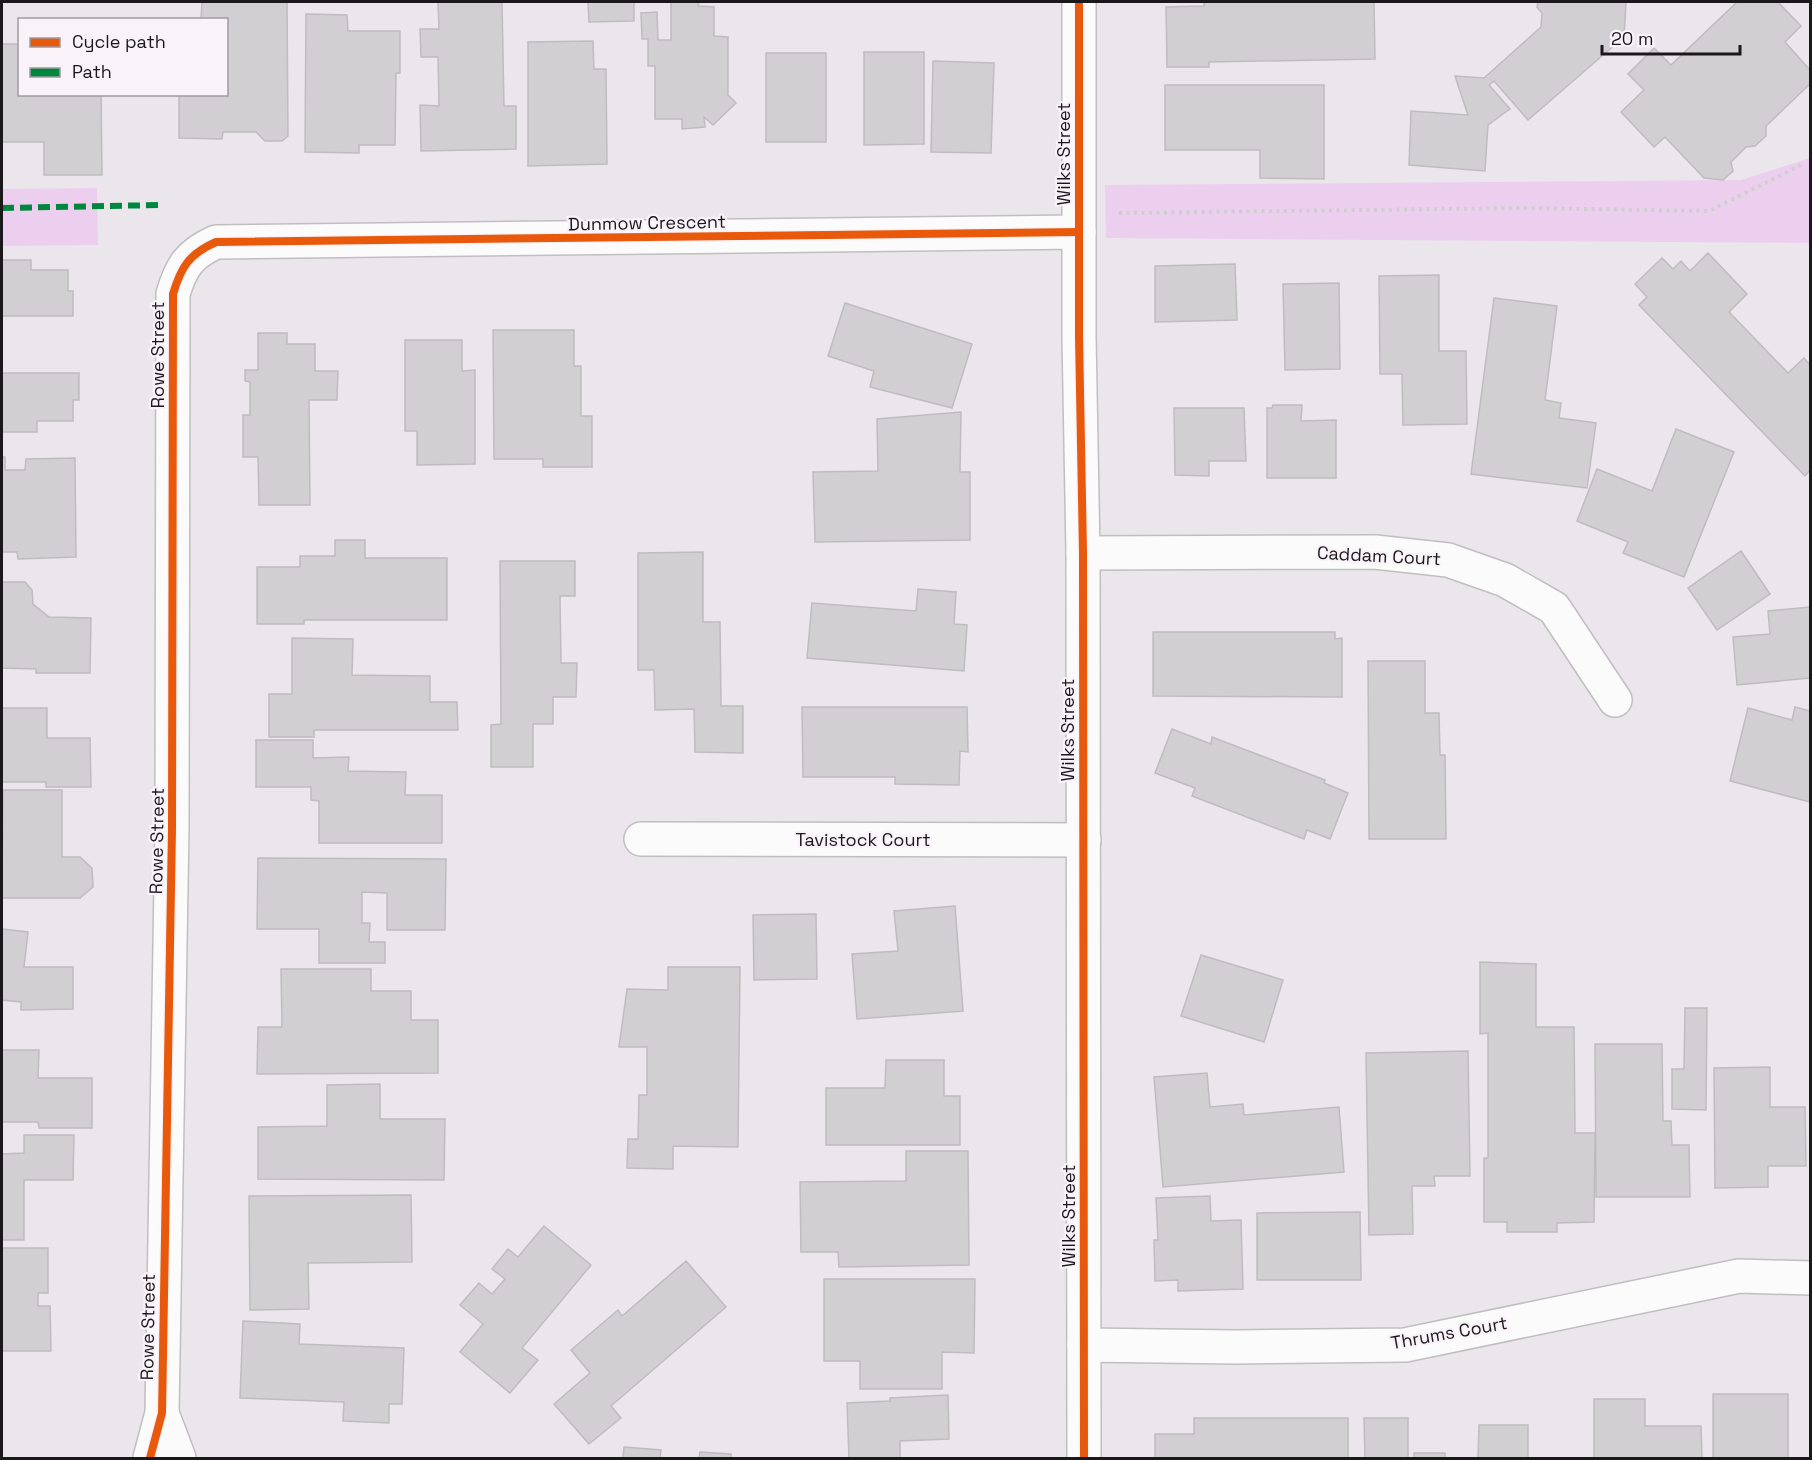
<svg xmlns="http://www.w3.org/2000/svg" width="1812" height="1460" font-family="'Space Grotesk',sans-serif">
	<rect width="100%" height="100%" fill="#eae6eb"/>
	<g fill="#eccfef">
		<path d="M1810 158V243L1106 238 1105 185 1741 180Z"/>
		<path d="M97 188 98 245 2 246V189Z"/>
	</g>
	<g fill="#d2cfd3" stroke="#bfbcc0" stroke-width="1.5">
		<path d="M202 2H287L288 136 282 141H265L256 132H223L222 139 179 138V94H226V20H201Z"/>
		<path d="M438 2H502L504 106H516V149L421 151 420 105 439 106 438 57H421L420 29H439Z"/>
		<path d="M588 2H634V21L589 22Z"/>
		<path d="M671 2H699L698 6 714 7V36L728 37V95L736 103 713 125 704 117 705 127 682 129V119H655V66H648V39H642L641 13 657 12 658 40H671Z"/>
		<path d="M1204 2H1374L1375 59 1209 62V67H1167L1166 7 1204 6Z"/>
		<path d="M1538 2H1626L1624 37 1528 120 1494 81 1489 85 1510 109 1488 125 1485 171 1409 165 1411 111 1468 115 1455 76 1484 78 1541 27 1542 13 1537 7Z"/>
		<path d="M1737 2H1778L1801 26 1785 42 1810 70V84L1766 126V136L1755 146 1746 147 1731 162 1733 171 1723 180 1704 178 1665 137 1654 147 1621 112 1644 90 1628 74 1654 48 1671 65Z"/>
		<path d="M306 14 347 15 348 31H400V73H396L395 145H359V153L305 152Z"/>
		<path d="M593 41 594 69H606L607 164 528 166V42Z"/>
		<path d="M2 44H20V94H101L102 175H44V142H2Z"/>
		<path d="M864 52H924V144L864 145Z"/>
		<rect x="766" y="53" width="60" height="89"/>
		<path d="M933 61 994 63 991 153 931 152Z"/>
		<path d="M1165 85H1324V179L1260 178V150H1165Z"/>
		<path d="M1708 253 1747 294 1729 312 1788 373 1804 358 1810 365V470L1805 476 1639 305 1647 297 1635 284 1662 258 1673 269 1681 261 1690 271Z"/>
		<path d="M2 260H31V270H68V291H73V316H2Z"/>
		<path d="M1235 264 1237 320 1155 322V266Z"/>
		<path d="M1439 275V351H1466L1467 424 1403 425 1402 374H1380L1379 276Z"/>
		<path d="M1339 283 1340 369 1285 370 1283 284Z"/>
		<path d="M1494 298 1557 306 1545 400 1561 403 1559 418 1596 423 1587 488 1471 474Z"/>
		<path d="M845 303 972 344 952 408 870 387 874 371 828 356Z"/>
		<path d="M493 330H574V366H581V416H592V467H543V459H494Z"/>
		<path d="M258 333H287V344H315V371H338L337 400H309L310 505H259L258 457H243V415H250V382L245 381V370H258Z"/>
		<path d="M405 340H462V371L475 370V464L417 465V431H405Z"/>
		<path d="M2 373H79V400H73V421H37V432H2Z"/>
		<path d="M1273 405H1302L1301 421 1336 420V478H1267V408H1272Z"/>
		<path d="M1174 408H1244L1246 461H1209V476L1175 475Z"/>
		<path d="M961 412 960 472H970V540L815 542 813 472 878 471 877 419Z"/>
		<path d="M1676 429 1734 452 1684 577 1623 553 1628 542 1577 521 1597 469 1652 491Z"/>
		<path d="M2 457H5V470H25L26 459 75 458 76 557 18 559 17 552H2Z"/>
		<path d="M335 540H365V558H447V620H304V624H257V567H300V556H335Z"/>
		<path d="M1741 551 1770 594 1717 630 1688 588Z"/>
		<path d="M703 552V622H720L721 706H743V753L695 752 694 709 655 710 654 670H638V553Z"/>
		<path d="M500 561H575V596H560L561 663H577L576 697H553V724H533V767H491V725L501 724Z"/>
		<path d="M2 582H25L32 590 33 604 49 617 91 618 90 673H36V669L2 668Z"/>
		<path d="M918 589 956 592 954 624 967 625 964 671 807 658 812 603 916 611Z"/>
		<path d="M1810 607V678L1737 685 1733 637 1770 634 1768 611Z"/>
		<path d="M1153 632H1335V639L1342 638V697L1153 696Z"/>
		<path d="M292 638 353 639 352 675 430 676V702H457L458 730H314V737H269V694H292Z"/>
		<path d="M1368 661H1425V713H1439L1440 755H1445L1446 839H1369Z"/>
		<path d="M802 707H967L968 752 960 751 959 785 895 784V777H803Z"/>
		<path d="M1795 707 1810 711V802L1730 781 1748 708 1792 720Z"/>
		<path d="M2 708H47V738H90L91 787H46V782H2Z"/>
		<path d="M1172 729 1211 744 1212 737 1325 780 1324 783 1348 793 1330 839 1307 830 1304 839 1192 796 1195 788 1155 773Z"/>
		<path d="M256 740H313V758L349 757 348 771 406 772 405 795H442V843H319V801L311 800V787H256Z"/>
		<path d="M3 790H62V857H80L92 868 93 887 80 898H2Z"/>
		<path d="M258 858 446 859 445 930H387V893L362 892V923H370L369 942H385V963H319V929H257Z"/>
		<path d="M955 906 963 1011 857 1019 852 954 898 951 894 911Z"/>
		<path d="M816 914 817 979 754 980 753 915Z"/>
		<path d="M2 929 28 932 24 967H73V1009L21 1010V1002L2 1000Z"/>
		<path d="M1201 955 1283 980 1264 1042 1181 1016Z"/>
		<path d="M1480 962 1536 964V1027H1574L1575 1133H1595L1594 1222 1557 1223V1232H1507V1222H1484V1158H1488V1033L1480 1034Z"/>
		<path d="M668 967H740L738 1147 673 1146V1169L627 1168 628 1139H638L639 1095H647V1047H619L627 989 668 990Z"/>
		<path d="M281 969H371V991H411V1020H438V1073L257 1074 258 1027H282Z"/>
		<path d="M1685 1008H1707L1706 1110 1672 1109V1069H1684Z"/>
		<path d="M1595 1044H1662L1663 1121H1671L1672 1145H1689L1690 1197H1596Z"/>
		<path d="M2 1050H39L38 1078H92V1128H39L38 1122H2Z"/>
		<path d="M1468 1051 1470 1176H1434L1435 1186H1412L1413 1234 1369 1235 1366 1053Z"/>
		<path d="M886 1060H944V1096H960V1145H826V1088H885Z"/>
		<path d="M1770 1067V1107H1805L1806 1166H1768V1187L1715 1188 1714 1068Z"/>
		<path d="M1207 1073 1210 1107 1243 1104 1244 1115 1339 1107 1344 1172 1163 1187 1154 1077Z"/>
		<path d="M380 1084V1119H445L444 1180 258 1179V1127L327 1126V1085Z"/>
		<path d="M24 1135H74L73 1180H24V1240H2V1154L24 1153Z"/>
		<path d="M906 1151H968L969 1265 839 1267 838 1252H801L800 1182 906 1181Z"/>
		<path d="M411 1195 412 1262 308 1263 309 1309 250 1310 249 1196Z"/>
		<path d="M1210 1196 1211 1221 1241 1220 1243 1289 1178 1291V1280L1155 1281 1154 1240H1158L1156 1198Z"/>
		<path d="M1360 1212 1361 1280H1257V1213Z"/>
		<path d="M544 1226 591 1265 522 1348 538 1360 510 1393 460 1352 483 1324 460 1305 479 1283 492 1294 505 1279 492 1269 508 1249 518 1257Z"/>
		<path d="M2 1248H48V1293H38V1306H50L51 1351H2Z"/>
		<path d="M686 1261 726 1307 611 1406 621 1418 589 1444 554 1404 590 1373 571 1350 618 1310 622 1316Z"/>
		<path d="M824 1279H975L974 1353 942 1352V1389H860V1361H824Z"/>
		<path d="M243 1321 300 1324 299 1344 404 1348 402 1404H389V1423L343 1421 344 1402 240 1398Z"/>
		<rect x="1713" y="1394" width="75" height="64"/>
		<path d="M948 1395 949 1439 900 1441V1458H849L847 1403 890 1401V1398Z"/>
		<path d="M1594 1399H1645V1426H1701L1702 1458H1594Z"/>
		<path d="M1194 1418H1348V1458H1155V1434H1194Z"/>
		<path d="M1364 1418H1408V1458H1365Z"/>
		<path d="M1479 1425H1528V1458H1478Z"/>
		<path d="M624 1447 661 1450 660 1458H623Z"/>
		<path d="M700 1452 731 1454V1458H699Z"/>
		<path d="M1414 1453H1445V1458H1473H1414Z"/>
	</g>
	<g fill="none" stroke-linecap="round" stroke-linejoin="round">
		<defs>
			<g id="minor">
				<path d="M1079 2V336L1083 553 1084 1458"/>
				<path d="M1083 553 1375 552 1448 560 1505 580 1554 608 1615 700"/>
				<path d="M641 839 1084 840"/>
				<path d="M1084 1345 1236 1347 1405 1345 1739 1276 1810 1278"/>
				<path d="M162 1413 179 1458"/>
				<path d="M150 1458 162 1413 172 828 173 294C181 267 189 254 216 242L1079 232"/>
			</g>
		</defs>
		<use href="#minor" stroke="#c1bec1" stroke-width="36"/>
		<path stroke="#cfcecf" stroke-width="4" stroke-dasharray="3 4.5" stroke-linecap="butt" d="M1119 213 1526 208 1709 211 1805 163"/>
		<use href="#minor" stroke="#fcfbfc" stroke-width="33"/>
		<path stroke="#00873e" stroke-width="6" stroke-dasharray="12 6" stroke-linecap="butt" d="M2 208 160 205"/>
		<defs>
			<g id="cycleway">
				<path d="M1079 2V336L1083 553 1084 1458"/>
				<path d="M150 1458 162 1413 172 828 173 294C181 267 189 254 216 242L1079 232"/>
			</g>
		</defs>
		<use href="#cycleway" stroke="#f9f3f9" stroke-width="11"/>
		<use href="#cycleway" stroke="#e8590c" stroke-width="8"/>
	</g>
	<g text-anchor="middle" stroke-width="4.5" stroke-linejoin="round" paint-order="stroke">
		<g font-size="18" fill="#1a181a" stroke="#f9f3f9">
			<text transform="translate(1064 154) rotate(-90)" y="6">Wilks Street</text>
			<text transform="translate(647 223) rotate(-1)" y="6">Dunmow Crescent</text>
			<text transform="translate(158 355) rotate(-90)" y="6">Rowe Street</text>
			<text transform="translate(1379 556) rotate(3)" y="6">Caddam Court</text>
			<text transform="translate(1068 730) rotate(-90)" y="6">Wilks Street</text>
			<text x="863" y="846">Tavistock Court</text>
			<text transform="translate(157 841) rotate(-89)" y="6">Rowe Street</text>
			<text transform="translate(1069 1216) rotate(-90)" y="6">Wilks Street</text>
			<text transform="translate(148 1327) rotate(-89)" y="6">Rowe Street</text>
			<text transform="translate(1449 1333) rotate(-10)" y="6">Thrums Court</text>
		</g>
	</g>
	<rect width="1812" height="1460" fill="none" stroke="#1a181a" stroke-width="6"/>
	<rect x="18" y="18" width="210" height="78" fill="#f9f3f9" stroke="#a09ba0" stroke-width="1.5"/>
	<rect x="30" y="38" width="30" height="9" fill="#e8590c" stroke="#a09ba0" stroke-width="1.5"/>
	<text x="72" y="48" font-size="18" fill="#1a181a">Cycle path</text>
	<rect x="30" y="68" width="30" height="9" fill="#00873e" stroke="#a09ba0" stroke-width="1.5"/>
	<text x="72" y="78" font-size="18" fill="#1a181a">Path</text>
	<path d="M1602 45v9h138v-9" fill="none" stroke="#1a181a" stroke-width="3"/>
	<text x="1611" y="45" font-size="18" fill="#1a181a" stroke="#f9f3f9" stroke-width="4.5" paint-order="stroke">20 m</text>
</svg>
